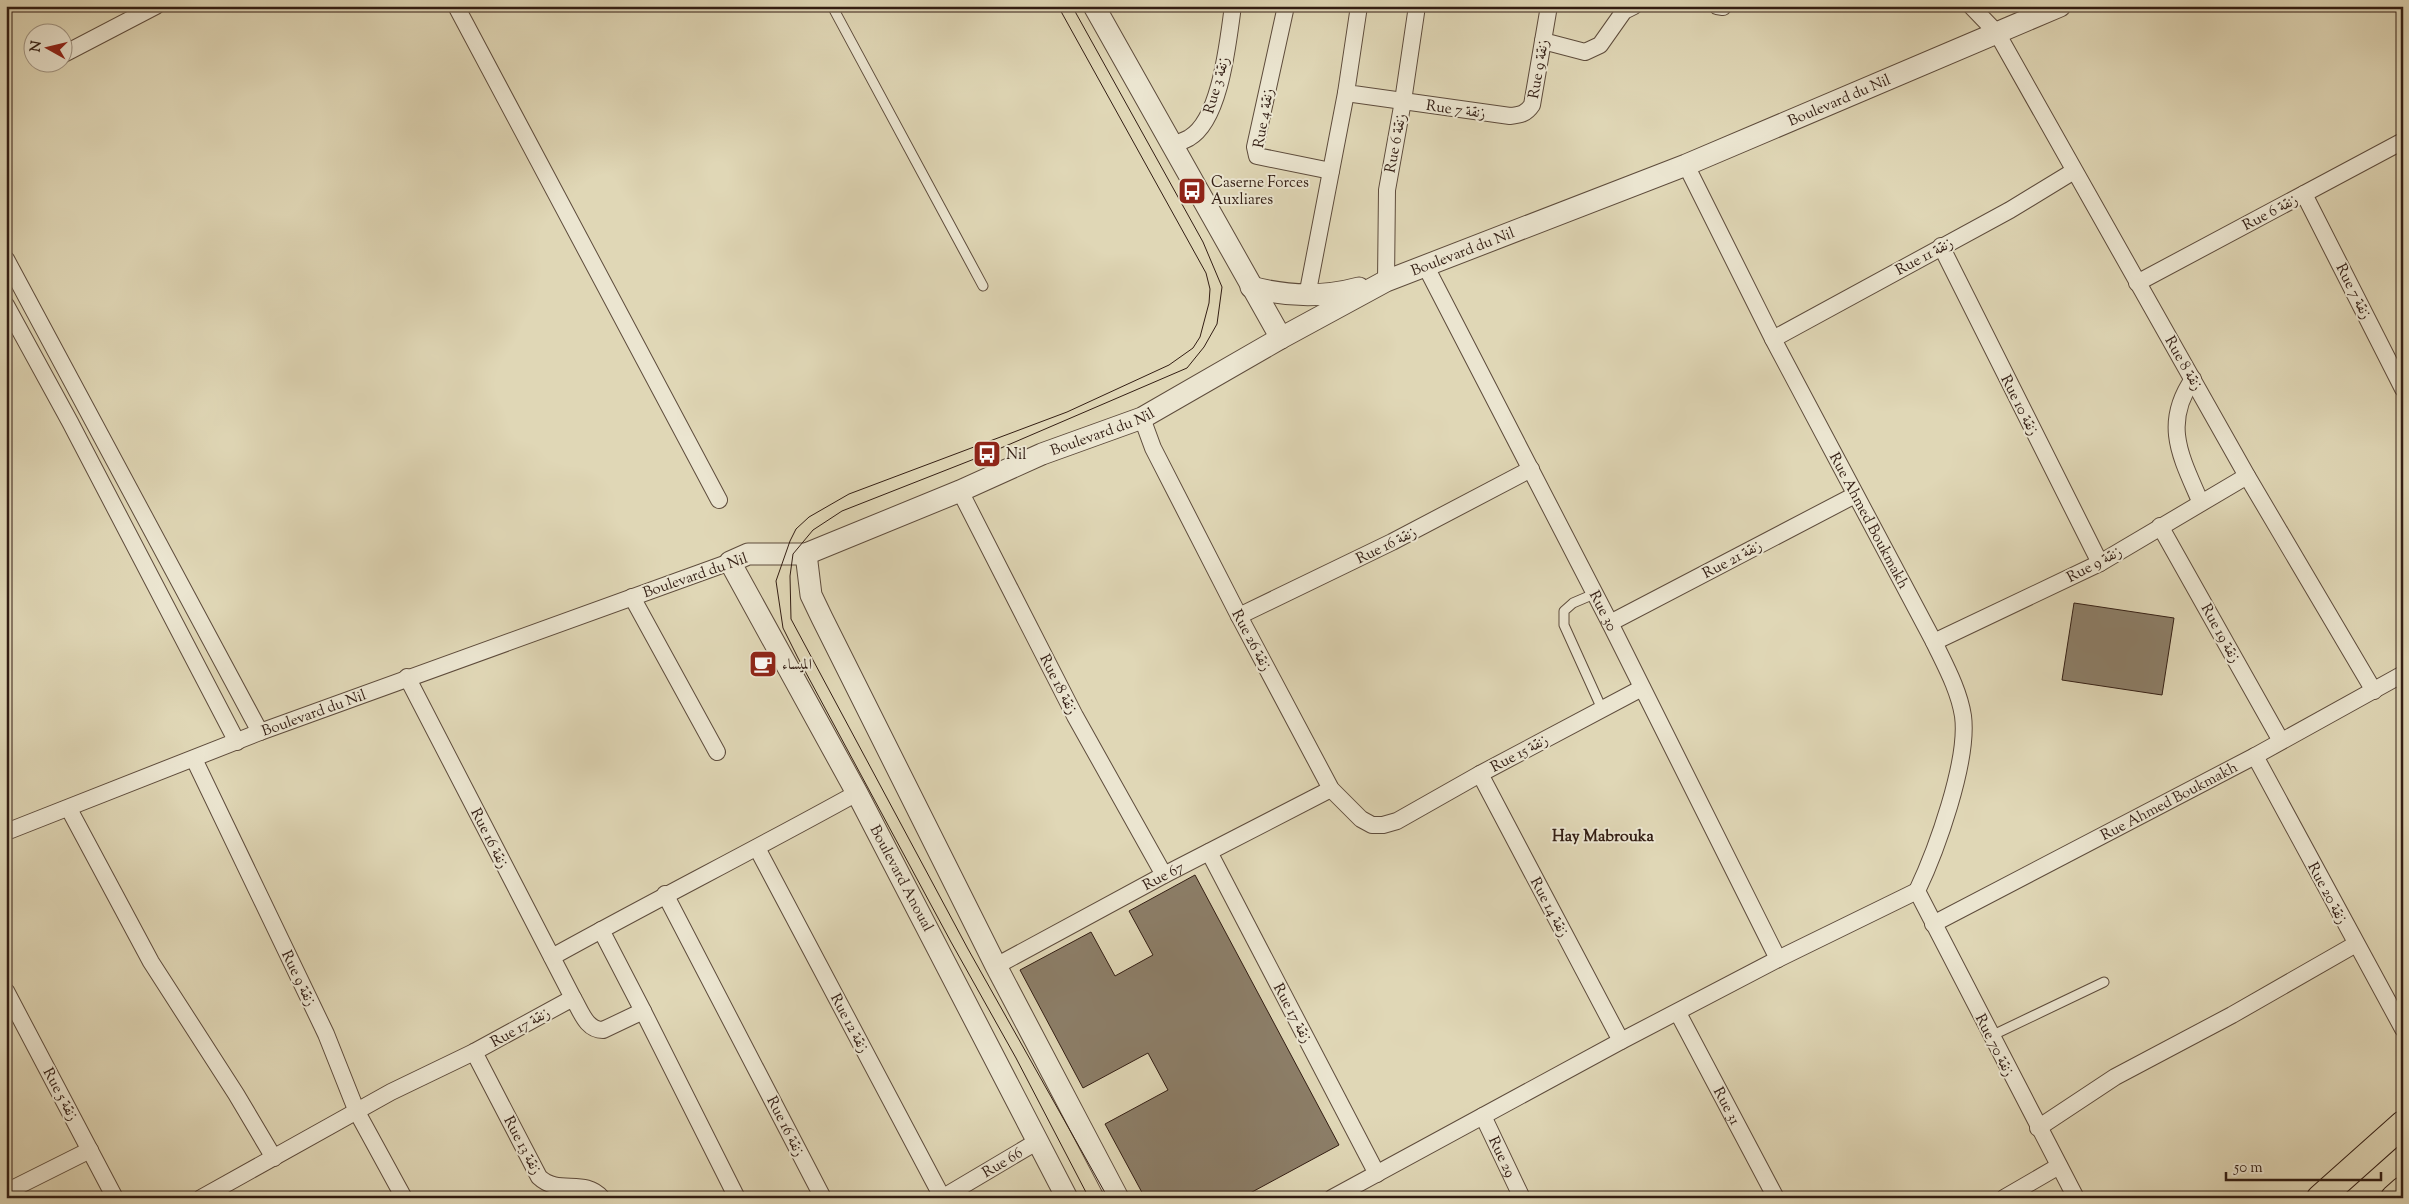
<svg xmlns="http://www.w3.org/2000/svg" width="2409" height="1204" font-family="'Sorts Mill Goudy',Amiri,serif">
	<rect width="100%" height="100%" fill="#e0d7b6"/>
	<filter id="stains"><feTurbulence type="fractalNoise" baseFrequency=".004" numOctaves="4"/><feColorMatrix values="0 0 0 0 .2 0 0 0 0 .09 0 0 0 0 .02 0 0 0 .5 -.17"/></filter>
	<radialGradient id="worn" r=".72"><stop offset=".6" stop-color="#630" stop-opacity="0"/><stop offset="1" stop-color="#630" stop-opacity=".3"/></radialGradient>
	<g fill="#8c7e68" stroke="#321d13">
		<path d="M2074 603 2174 618 2162 695 2062 680Z"/>
		<path d="M1195 875 1339 1145 1241 1198H1145L1105 1124 1168 1090 1148 1053 1083 1088 1020 970 1091 932 1115 976 1153 955 1129 911Z"/>
	</g>
	<g fill="none" stroke-linecap="round" stroke-linejoin="round">
		<defs>
			<g id="service">
				<path d="M832 6 983 286"/>
				<path d="M1594 594 1573 603 1564 611V625L1602 709"/>
				<path d="M1991 1036 2104 982"/>
			</g>
			<g id="minor">
				<path d="M456 6 719 500"/>
				<path d="M1286 6 1255 147 1257 156 1331 171"/>
				<path d="M1359 6 1346 93 1510 116C1520 115 1526 114 1532 105L1549 6"/>
				<path d="M1717 6 1723 7"/>
				<path d="M1971 6 1997 33 2247 476 2374 691"/>
				<path d="M1543 41 1585 52 1600 45 1624 11 1634 6"/>
				<path d="M62 55 156 6"/>
				<path d="M1171 145C1177 143 1184 141 1189 138 1221 120 1228 40 1233 6"/>
				<path id="s1" d="M1686 165 1773 339 1934 642C1945 665 1959 690 1963 716 1969 761 1936 851 1917 891"/>
				<path d="M2304 194 2403 389"/>
				<path d="M1941 246 2100 563"/>
				<path d="M6 259 260 732"/>
				<path id="s2" d="M1425 265 1610 623 1778 959"/>
				<path d="M1386 281 1387 190 1403 101 1417 6"/>
				<path d="M2137 283 2403 141"/>
				<path d="M1307 296 1346 93"/>
				<path d="M6 305 70 422 237 742"/>
				<path d="M1773 339 2010 210 2074 171"/>
				<path d="M2193 379C2162 424 2181 457 2200 501"/>
				<path d="M1142 418 1153 448 1239 616 1331 789 1361 819 1372 825H1383L1397 821 1480 774 1642 688"/>
				<path d="M960 491 1075 716 1164 875"/>
				<path d="M2160 526 2281 741"/>
				<path d="M632 597 717 752"/>
				<path d="M1239 616 1392 542 1531 469"/>
				<path d="M1610 623 1855 495"/>
				<path d="M1934 642 2100 563 2247 476"/>
				<path d="M407 677 573 998"/>
				<path d="M2255 756 2403 1029"/>
				<path d="M194 759 326 1034 357 1112 404 1198"/>
				<path d="M1480 774 1621 1041"/>
				<path d="M69 809 151 962 236 1094 274 1158"/>
				<path id="s3" d="M6 832 260 732 730 562"/>
				<path d="M757 848 942 1197"/>
				<path d="M1209 852 1377 1174"/>
				<path d="M1917 891 2076 1198"/>
				<path d="M665 894 823 1198"/>
				<path id="s4" d="M1933 924 2255 756 2403 674"/>
				<path d="M601 930 643 1011"/>
				<path d="M552 957C653 901 756 849 857 793"/>
				<path id="s5" d="M996 966 1164 875 1331 789"/>
				<path d="M6 991 115 1198"/>
				<path id="s6" d="M1678 1013 1776 1198"/>
				<path d="M474 1052 539 1177C559 1196 584 1177 602 1198"/>
				<path id="s7" d="M1483 1116 1522 1198"/>
				<path d="M2038 1128 2115 1077 2232 1015 2356 944"/>
				<path d="M6 1192 90 1150"/>
				<path d="M201 1198 391 1092 474 1052 573 998C581 1011 586 1030 603 1030L643 1011 737 1198"/>
				<path id="s8" d="M942 1198 1038 1141"/>
				<path d="M1332 1198 1621 1041 1778 959 1917 891"/>
				<path d="M2004 1198 2059 1166"/>
			</g>
			<g id="tertiary">
				<path d="M1094 6 1281 338"/>
				<path d="M1251 287C1288 297 1322 298 1359 288"/>
				<path d="M806 554 811 595 822 618 996 966 1118 1198"/>
				<path id="s9" d="M1067 1198 857 793 730 562 748 554H806L960 491 1042 454 1142 418 1281 338 1386 281 1686 165 2060 6"/>
			</g>
			<g id="primary">
				<path d="M2320 1198 2403 1124"/>
				<path d="M2394 1198 2403 1190"/>
			</g>
		</defs>
		<use href="#service" stroke="#5e4c3c" stroke-width="11"/>
		<use href="#minor" stroke="#5e4c3c" stroke-width="18"/>
		<use href="#tertiary" stroke="#5e4c3c" stroke-width="23"/>
		<use href="#primary" stroke="#321d13" stroke-width="28"/>
		<use href="#service" stroke="#ebe5d0" stroke-width="9"/>
		<use href="#minor" stroke="#ebe5d0" stroke-width="16"/>
		<use href="#tertiary" stroke="#ebe5d0" stroke-width="21"/>
		<use href="#primary" stroke="#e0d7b6" stroke-width="26"/>
		<g stroke="#321d13" stroke-width="1">
			<path d="M1058 6 1206 273 1210 289 1209 303 1200 337 1193 348 1169 365 1067 412 849 494 809 517 796 529 790 541 776 581 783 628 798 658 951 942 1016 1058 1089 1198"/>
			<path d="M1072 6 1203 242 1222 287 1217 324 1204 347 1187 368 987 454 842 511 813 530 793 554 790 576 791 619 968 949 1108 1198"/>
		</g>
	</g>
	<defs>
		<symbol id="bus-square" viewBox="-11 -11 22 22"><rect x="-9" y="-9" width="18" height="18" rx="4" fill="#8f2418" stroke="#ebe5d0"/><path d="M-5-6H5V4H4V6H2V4H-2V6H-4V4H-5ZM-3.5-4V0h7V-4ZM-3.5 1.2v1.5H-2V1.2ZM2 1.2v1.5H3.5V1.2Z" fill="#fff"/></symbol>
		<symbol id="cafe-square" viewBox="-11 -11 22 22"><rect x="-9" y="-9" width="18" height="18" rx="4" fill="#8f2418" stroke="#ebe5d0"/><path d="M-5.5-4.5H6V0H3Q3 3.5 0 3.5H-2.5Q-5.5 3.5-5.5 0ZM3-3.2v2h1.7v-2ZM-6 4.5H4V6H-6Z" fill="#fff"/></symbol>
	</defs>
	<g fill-rule="evenodd">
		<use href="#bus-square" x="1176" y="175" width="32" height="32"/>
		<use href="#bus-square" x="971" y="438" width="32" height="32"/>
		<use href="#cafe-square" x="747" y="648" width="32" height="32"/>
	</g>
	<g text-anchor="middle" stroke-width="4" stroke-linejoin="round" paint-order="stroke">
		<g font-size="15" fill="#321d13" stroke="#ebe5d0">
			<text transform="translate(1538 69) rotate(-80)" y="5">Rue 9 زنقة</text>
			<text transform="translate(1216 85) rotate(-74)" y="5">Rue 3 زنقة</text>
			<text dy="5" stroke="none"><textPath href="#s9" startOffset="1928">Boulevard du Nil</textPath></text>
			<text transform="translate(1456 109) rotate(8)" y="5">Rue 7 زنقة</text>
			<text transform="translate(1263 118) rotate(-80)" y="5">Rue 4 زنقة</text>
			<text transform="translate(1395 143) rotate(-79)" y="5">Rue 6 زنقة</text>
			<text transform="translate(2270 212) rotate(-28)" y="5">Rue 6 زنقة</text>
			<text dy="5" stroke="none"><textPath href="#s9" startOffset="1522">Boulevard du Nil</textPath></text>
			<text transform="translate(1924 256) rotate(-28)" y="5">Rue 11 زنقة</text>
			<text transform="translate(2354 291) rotate(63)" y="5">Rue 7 زنقة</text>
			<text transform="translate(2184 363) rotate(60)" y="5">Rue 8 زنقة</text>
			<text transform="translate(2020 405) rotate(63)" y="5">Rue 10 زنقة</text>
			<text dy="5" stroke="none"><textPath href="#s9" startOffset="1118">Boulevard du Nil</textPath></text>
			<text dy="5" stroke="none"><textPath href="#s1" startOffset="400">Rue Ahmed Boukmakh</textPath></text>
			<text transform="translate(1386 545) rotate(-26)" y="5">Rue 16 زنقة</text>
			<text transform="translate(1732 559) rotate(-28)" y="5">Rue 21 زنقة</text>
			<text transform="translate(2094 564) rotate(-28)" y="5">Rue 9 زنقة</text>
			<text transform="translate(695 575) rotate(-19)" y="5">Boulevard du Nil</text>
			<text dy="5" stroke="none"><textPath href="#s2" startOffset="389">Rue 30</textPath></text>
			<text transform="translate(2221 633) rotate(61)" y="5">Rue 19 زنقة</text>
			<text transform="translate(1252 640) rotate(62)" y="5">Rue 26 زنقة</text>
			<text transform="translate(1059 684) rotate(63)" y="5">Rue 18 زنقة</text>
			<text dy="5" stroke="none"><textPath href="#s3" startOffset="330">Boulevard du Nil</textPath></text>
			<text transform="translate(1519 753) rotate(-28)" y="5">Rue 15 زنقة</text>
			<text dy="5" stroke="none"><textPath href="#s4" startOffset="266">Rue Ahmed Boukmakh</textPath></text>
			<text transform="translate(490 838) rotate(63)" y="5">Rue 16 زنقة</text>
			<text dy="5" stroke="none"><textPath href="#s5" startOffset="190">Rue 67</textPath></text>
			<text transform="translate(902 878) rotate(62)" y="5">Boulevard Anoual</text>
			<text transform="translate(2328 893) rotate(62)" y="5">Rue 20 زنقة</text>
			<text transform="translate(1550 907) rotate(62)" y="5">Rue 14 زنقة</text>
			<text transform="translate(299 978) rotate(64)" y="5">Rue 9 زنقة</text>
			<text transform="translate(1293 1013) rotate(62)" y="5">Rue 17 زنقة</text>
			<text transform="translate(850 1023) rotate(62)" y="5">Rue 12 زنقة</text>
			<text transform="translate(520 1027) rotate(-29)" y="5">Rue 17 زنقة</text>
			<text transform="translate(1995 1045) rotate(63)" y="5">Rue 70 زنقة</text>
			<text transform="translate(61 1094) rotate(62)" y="5">Rue 5 زنقة</text>
			<text dy="5" stroke="none"><textPath href="#s6" startOffset="105">Rue 31</textPath></text>
			<text transform="translate(786 1126) rotate(63)" y="5">Rue 16 زنقة</text>
			<text transform="translate(523 1145) rotate(62)" y="5">Rue 13 زنقة</text>
			<text dy="5" stroke="none"><textPath href="#s7" startOffset="45">Rue 29</textPath></text>
			<text dy="5" stroke="none"><textPath href="#s8" startOffset="70">Rue 66</textPath></text>
		</g>
		<g font-size="15" fill="#321d13" stroke="#ebe5d0" text-anchor="start">
			<text x="1211" y="187">Caserne Forces<tspan x="1211" dy="17">Auxliares</tspan></text>
			<text x="1006" y="459">Nil</text>
			<text x="782" y="669">الميساء</text>
		</g>
		<g font-size="16" font-weight="bold" fill="#321d13" stroke="#ebe5d0">
			<text x="1603" y="841">Hay Mabrouka</text>
		</g>
	</g>
	<rect width="2409" height="1204" fill="none" stroke="#e0d7b6" stroke-width="25"/>
	<rect x="8" y="8" width="2394" height="1189" fill="none" stroke="#321d13" stroke-width="2.5"/>
	<rect x="12" y="12" width="2384" height="1179" fill="none" stroke="#321d13"/>
	<g transform="translate(48 48) rotate(278)"><circle r="24" fill="#ebe5d0" stroke="#a19584"/>
	<path d="M0-4L9 19L0 12L-9 19Z" fill="#8f2418"/>
	<text y="-8" font-size="14" font-weight="bold" text-anchor="middle" fill="#321d13">N</text>
	</g>
	<path d="M2226 1172v8h155v-8" fill="none" stroke="#321d13" stroke-width="2.5"/>
	<text x="2234" y="1172" font-size="15" fill="#321d13" stroke="#ebe5d0" stroke-width="4" paint-order="stroke">50 m</text>
	<rect width="100%" height="100%" filter="url(#stains)"/>
	<rect width="100%" height="100%" fill="url(#worn)"/>
</svg>
